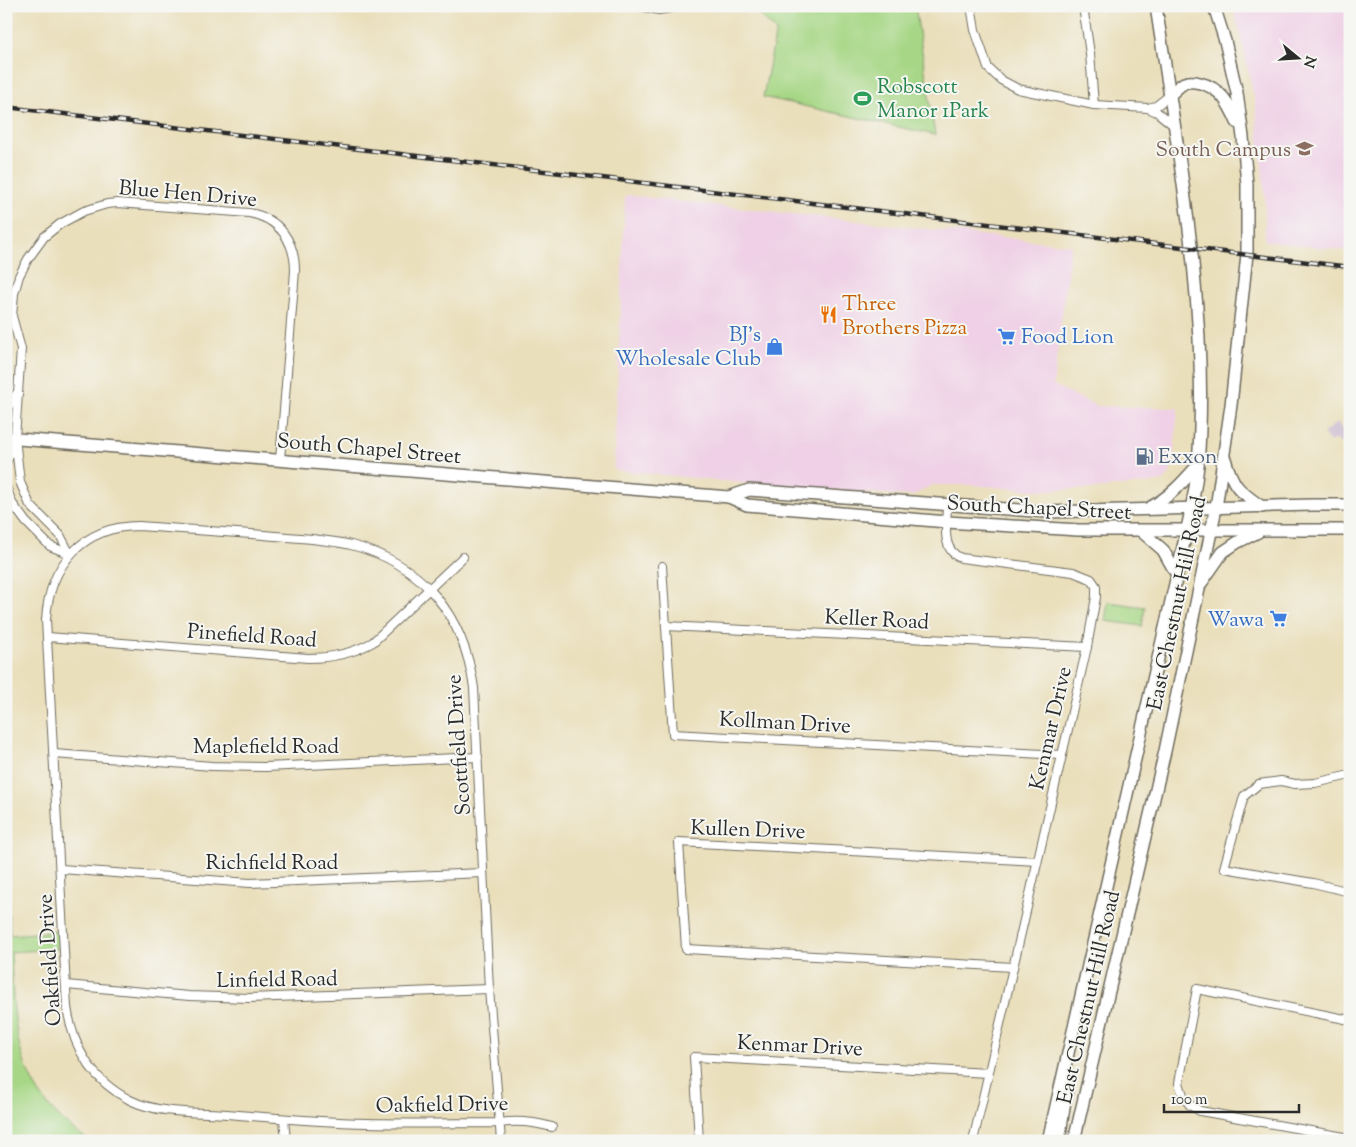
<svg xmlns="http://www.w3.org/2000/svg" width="1356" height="1147" font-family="'Sorts Mill Goudy',serif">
	<rect width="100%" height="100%" fill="#f6f6f2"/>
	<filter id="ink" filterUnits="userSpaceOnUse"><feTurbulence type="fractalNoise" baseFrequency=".02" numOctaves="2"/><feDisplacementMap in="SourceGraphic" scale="10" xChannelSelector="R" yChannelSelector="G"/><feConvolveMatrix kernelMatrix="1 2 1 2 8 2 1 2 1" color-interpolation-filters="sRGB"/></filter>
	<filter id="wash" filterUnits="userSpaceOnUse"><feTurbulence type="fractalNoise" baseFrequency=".0096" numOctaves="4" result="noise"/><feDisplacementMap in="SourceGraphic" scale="20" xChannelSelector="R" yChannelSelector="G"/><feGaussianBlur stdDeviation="1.12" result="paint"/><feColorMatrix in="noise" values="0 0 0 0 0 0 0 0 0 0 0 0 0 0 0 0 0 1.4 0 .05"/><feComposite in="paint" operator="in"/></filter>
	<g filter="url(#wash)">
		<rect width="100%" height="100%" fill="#eadfbb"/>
		<g fill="#efd0e6">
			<path d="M1232 6H1350V251L1265 241V197L1255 102 1239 29Z"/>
			<path d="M625 195 1071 245 1053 385 1097 406 1178 408 1173 465 1169 475 1163 481 1152 483 1092 489 1032 490 971 485H932L912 496 761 485 614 470Z"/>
		</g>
		<path fill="#cdbed2" d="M1338 422 1349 437 1340 444 1336 439 1330 442 1323 433Z"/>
		<g fill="#a7d786" stroke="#698158">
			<path d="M750 6H915L935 135 763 97 776 31Z"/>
			<path d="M1108 602 1145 607 1142 626 1105 621Z"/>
			<path d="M6 877 10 935 58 931V949L11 952C14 1032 14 1093 90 1141H6Z"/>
		</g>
	</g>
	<g filter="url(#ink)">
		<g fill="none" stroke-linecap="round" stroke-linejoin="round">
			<defs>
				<g id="street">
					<path d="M640 6 659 10 681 6"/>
					<path d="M971 6 975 30 988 68 1001 80 1018 89 1094 105 1148 108 1157 112 1173 125"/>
					<path d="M1083 6 1090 54 1094 105"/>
					<path d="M1148 108 1156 106 1169 96"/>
					<path d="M6 410 17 393"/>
					<path d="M6 463 15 440"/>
					<path d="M6 487 12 503 26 522 50 546 70 554"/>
					<path d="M947 505C947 523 940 550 961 558L1073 572 1091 579 1096 586V597L1087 647 973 1141"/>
					<path d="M70 554 60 535 30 505 20 482 15 438 21 349 12 316 14 294 19 276 28 259 44 237 60 224 84 211 107 204 118 203 249 213C279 218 295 241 295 271L280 460"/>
					<path d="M662 566 673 734 1062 755"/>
					<path d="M666 626 1087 647"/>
					<path d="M48 637 308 658C332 658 352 654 373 642L463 557"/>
					<path d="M54 754 212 766 266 767 478 757"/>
					<path d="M1350 775 1315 783 1295 784 1281 781 1259 784 1244 796 1224 868 1313 883 1350 892"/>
					<path d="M61 869 250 883 483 873"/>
					<path d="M1013 967 686 949 679 842 1037 861"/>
					<path d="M66 985 189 996 249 998 489 989"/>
					<path d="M1350 1020 1197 989 1179 1083 1184 1098 1190 1105 1200 1111 1350 1138"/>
					<path d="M284 1119 286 1141"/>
					<path d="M501 1141C497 1090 493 1040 489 989L474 688C464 616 423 563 351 545 323 538 293 538 264 535 223 532 181 529 139 526 83 526 49 565 46 620L67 1007C73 1048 91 1080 130 1100 158 1114 195 1112 227 1114 273 1118 320 1122 367 1123 411 1124 456 1123 500 1123 518 1120 534 1122 552 1127"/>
					<path d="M699 1141 694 1057 988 1073"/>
				</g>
				<g id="primary">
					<path d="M1169 96C1173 92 1179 86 1184 83 1189 81 1196 82 1200 83 1221 88 1229 104 1237 122"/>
					<path d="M6 438 729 497 747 505 947 522 1078 530H1350"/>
					<path d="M1225 459C1233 487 1239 491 1262 507"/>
					<path d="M729 497 749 490 1047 512 1312 505H1350"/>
					<path d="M1149 508C1170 497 1183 482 1198 465"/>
					<path d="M1141 531 1163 550 1177 575"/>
					<path d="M1202 582 1223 552 1238 542 1258 532"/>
					<path d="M1048 1141 1177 575C1184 539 1195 501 1198 464 1210 314 1178 154 1156 6"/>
					<path d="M1059 1141 1068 1080"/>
					<path d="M1074 1141 1165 751 1216 508 1231 405 1247 254V185L1243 137 1237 93 1225 41 1214 6"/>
				</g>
			</defs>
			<use href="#street" stroke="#6e6a5d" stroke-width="10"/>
			<use href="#primary" stroke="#6e6a5d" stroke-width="14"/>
			<use href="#street" stroke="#fff" stroke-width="8"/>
			<use href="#primary" stroke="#fff" stroke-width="11"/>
			<defs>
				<path id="rail" d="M6 107 1350 267"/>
			</defs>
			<use href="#rail" stroke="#2b2b2b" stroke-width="4.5"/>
			<use href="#rail" stroke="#f6f6f2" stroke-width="2.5" stroke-dasharray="8" stroke-linecap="butt"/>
		</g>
	</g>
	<defs>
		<symbol id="stadium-bare" viewBox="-9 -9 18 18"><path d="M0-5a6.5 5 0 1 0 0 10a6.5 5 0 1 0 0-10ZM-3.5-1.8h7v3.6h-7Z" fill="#2e9e5b" stroke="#f6f6f2" stroke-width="2.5" paint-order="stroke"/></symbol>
		<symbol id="university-bare" viewBox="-9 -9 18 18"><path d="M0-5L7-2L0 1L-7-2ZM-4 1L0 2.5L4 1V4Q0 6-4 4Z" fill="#8d6e63" stroke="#f6f6f2" stroke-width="2.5" paint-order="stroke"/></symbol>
		<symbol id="restaurant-bare" viewBox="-9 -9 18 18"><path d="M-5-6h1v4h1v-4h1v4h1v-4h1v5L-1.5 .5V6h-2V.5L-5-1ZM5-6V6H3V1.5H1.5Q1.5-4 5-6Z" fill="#e8710a" stroke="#f6f6f2" stroke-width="2.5" paint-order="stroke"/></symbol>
		<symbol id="supermarket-bare" viewBox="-9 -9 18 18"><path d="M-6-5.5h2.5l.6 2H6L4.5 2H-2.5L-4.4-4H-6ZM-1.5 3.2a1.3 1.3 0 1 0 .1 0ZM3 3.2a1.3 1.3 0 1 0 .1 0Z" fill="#3f7fe0" stroke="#f6f6f2" stroke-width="2.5" paint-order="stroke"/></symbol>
		<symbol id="shop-bare" viewBox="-9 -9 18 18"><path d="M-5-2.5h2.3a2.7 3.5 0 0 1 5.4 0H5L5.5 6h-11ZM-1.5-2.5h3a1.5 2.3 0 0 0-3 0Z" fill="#3f7fe0" stroke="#f6f6f2" stroke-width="2.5" paint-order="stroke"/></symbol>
		<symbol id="fuel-bare" viewBox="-9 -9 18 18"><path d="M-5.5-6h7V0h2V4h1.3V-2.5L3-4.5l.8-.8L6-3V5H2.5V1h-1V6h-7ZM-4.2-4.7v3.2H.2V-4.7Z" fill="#5c6f8a" stroke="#f6f6f2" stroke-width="2.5" paint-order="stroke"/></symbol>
	</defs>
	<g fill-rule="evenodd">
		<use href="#stadium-bare" x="850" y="86" width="25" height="25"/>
		<use href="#university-bare" x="1292" y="136" width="25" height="25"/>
		<use href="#restaurant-bare" x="816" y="302" width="25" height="25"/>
		<use href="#supermarket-bare" x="994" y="324" width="25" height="25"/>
		<use href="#shop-bare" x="762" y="334" width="25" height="25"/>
		<use href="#fuel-bare" x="1132" y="444" width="25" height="25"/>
		<use href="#supermarket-bare" x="1266" y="606" width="25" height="25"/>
	</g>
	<g text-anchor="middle" stroke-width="4" stroke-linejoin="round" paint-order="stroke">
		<g font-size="21" fill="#27864d" stroke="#f6f6f2" text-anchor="start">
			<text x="877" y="93">Robscott<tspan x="877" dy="24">Manor 1Park</tspan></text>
		</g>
		<g font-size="21" fill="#785e54" stroke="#f6f6f2" text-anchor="end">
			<text x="1291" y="156">South Campus</text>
		</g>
		<g font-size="21" fill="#2b2b2b" stroke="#f6f6f2">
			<text transform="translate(188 193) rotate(5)" y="7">Blue Hen Drive</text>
			<text transform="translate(369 448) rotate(5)" y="7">South Chapel Street</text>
			<text transform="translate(1039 507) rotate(3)" y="7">South Chapel Street</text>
			<text transform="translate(1176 603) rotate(-78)" y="7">East Chestnut Hill Road</text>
			<text transform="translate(877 619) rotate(3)" y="7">Keller Road</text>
			<text transform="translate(252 635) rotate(4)" y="7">Pinefield Road</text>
			<text transform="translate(785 722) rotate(3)" y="7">Kollman Drive</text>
			<text transform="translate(1050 728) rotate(-77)" y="7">Kenmar Drive</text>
			<text transform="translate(458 745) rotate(-94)" y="7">Scottfield Drive</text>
			<text x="266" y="753">Maplefield Road</text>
			<text transform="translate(748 829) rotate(2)" y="7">Kullen Drive</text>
			<text x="272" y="869">Richfield Road</text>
			<text transform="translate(49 960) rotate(-94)" y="7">Oakfield Drive</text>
			<text transform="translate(277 979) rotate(-1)" y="7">Linfield Road</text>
			<text transform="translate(1088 997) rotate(-77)" y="7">East Chestnut Hill Road</text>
			<text transform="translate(800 1045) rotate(3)" y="7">Kenmar Drive</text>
			<text transform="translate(442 1104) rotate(-1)" y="7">Oakfield Drive</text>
		</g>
		<g font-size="21" fill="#c56008" stroke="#f6f6f2" text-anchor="start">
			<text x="842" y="310">Three<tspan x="842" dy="24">Brothers Pizza</tspan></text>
		</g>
		<g font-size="21" fill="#366cbe" stroke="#f6f6f2" text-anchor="end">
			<text x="761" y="341">BJ's<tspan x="761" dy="24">Wholesale Club</tspan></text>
			<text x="1021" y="343" text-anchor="start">Food Lion</text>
			<text x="1264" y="626">Wawa</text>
		</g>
		<g font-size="21" fill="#4e5e75" stroke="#f6f6f2" text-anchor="start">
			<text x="1158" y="463">Exxon</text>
		</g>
	</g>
	<rect width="1356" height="1147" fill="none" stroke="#f6f6f2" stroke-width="25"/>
	<g transform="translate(1298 58) rotate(108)" stroke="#f6f6f2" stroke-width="4" paint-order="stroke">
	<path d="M0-4L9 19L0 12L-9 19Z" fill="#2b2b2b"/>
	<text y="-8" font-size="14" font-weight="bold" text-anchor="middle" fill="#2b2b2b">N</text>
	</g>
	<path d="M1164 1104v8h135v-8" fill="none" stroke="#2b2b2b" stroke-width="2.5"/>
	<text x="1171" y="1104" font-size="15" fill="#2b2b2b" stroke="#f6f6f2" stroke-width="4" paint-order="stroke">100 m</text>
</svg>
